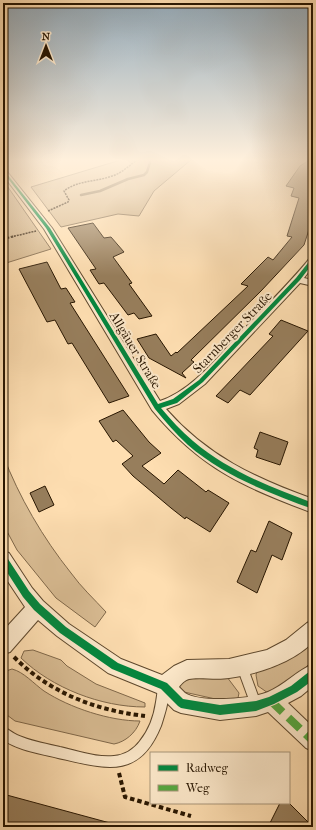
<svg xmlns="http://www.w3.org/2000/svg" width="316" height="830" font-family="'IM FELL French Canon',serif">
	<rect width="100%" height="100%" fill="#fedeb1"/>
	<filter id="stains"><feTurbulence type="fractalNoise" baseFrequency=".005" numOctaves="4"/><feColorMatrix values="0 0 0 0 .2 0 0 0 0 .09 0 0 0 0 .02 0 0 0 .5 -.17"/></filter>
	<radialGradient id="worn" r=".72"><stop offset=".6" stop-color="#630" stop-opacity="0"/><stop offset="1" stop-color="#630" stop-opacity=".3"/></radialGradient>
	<g fill="#d9bc93" stroke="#80684a">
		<path d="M124 159H192L154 191 139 216 118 214 61 227 31 187Z"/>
		<path d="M3 180 51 249 3 264Z"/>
		<path d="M3 455C19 497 43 538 71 573 81 587 94 599 106 612L95 627 56 598 17 550 3 524Z"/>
		<path d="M313 642V660L295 678 268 693 258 686 256 675 257 671 298 651Z"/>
		<path d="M33 650 61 660 67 666 96 684 145 703V707C101 707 52 688 21 658L24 651Z"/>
		<path d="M12 669C24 672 34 684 44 691 70 708 110 721 140 721 136 733 125 742 114 744L15 721 3 712V672Z"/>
		<path d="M172 676 227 677 239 693 238 698 236 700H220L175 690Z"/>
	</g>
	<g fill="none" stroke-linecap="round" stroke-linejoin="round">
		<path stroke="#7c6546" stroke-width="2.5" d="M81 195 100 191 128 179 144 175 147 172 151 159"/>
	</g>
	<g fill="#977e5c" stroke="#271500">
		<path d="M311 159H313V217L304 245 261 291 191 360 194 362 182 373 186 378 149 358 137 339 156 334 171 356 176 352 177 353 248 286 241 284 268 257 273 260 292 237 287 236 299 198 291 196 294 188 286 186 300 166Z"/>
		<path d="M93 223 104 238 111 237 124 252 113 257 132 283 129 284 152 316 139 319 134 313 128 315 104 283 99 284 90 270 96 269 68 228Z"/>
		<path d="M47 262 61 289 66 288 75 302 70 303 129 396 109 403 72 343 68 344 55 320 47 322 19 269Z"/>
		<path d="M281 320 308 331 250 395 240 390 228 403 216 396 273 336 269 334Z"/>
		<path d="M123 410 149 442 161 453 142 466 164 484 178 470 206 492 208 490 229 503 210 532 186 517 185 519 171 508 133 476 122 464 133 456 116 440 113 442 99 421Z"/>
		<path d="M260 432 288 442 280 465 256 457 258 450 254 448Z"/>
		<path d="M45 486 54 505 39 512 30 493Z"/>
		<path d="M269 521 292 533 282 560 272 555 257 593 237 582 251 550 256 552Z"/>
		<path d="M3 794 110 823 109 827H3Z"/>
		<path d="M280 803H289L313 827H268Z"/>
	</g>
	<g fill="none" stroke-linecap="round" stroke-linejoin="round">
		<defs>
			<g id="service">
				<path d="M242 662 246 663 261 704 260 708 256 709 252 708 237 667 238 663Z"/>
				<path d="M163 686 167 687C171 697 164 716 161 726 139 781 104 768 58 758 39 753 20 751 3 740V727C10 730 15 735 22 737 34 742 48 744 60 747 78 751 97 758 114 756 125 755 134 749 140 741 149 730 154 716 156 702 157 697 157 692 159 687Z"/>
			</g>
			<g id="minor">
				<path d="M3 168 5 169 52 228 160 401C193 390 218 356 241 332 264 308 289 284 310 258L313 257V266L304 278 313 280V286L300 283 205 384 179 404 166 409C207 456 255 478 313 499V513C244 487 201 469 152 410L44 229 3 175Z"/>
				<path d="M3 551 9 553 32 588 43 601 69 624 121 659 162 675 174 666 187 660 229 659 267 650 286 640 307 623 313 620V642C292 663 258 674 229 678 217 680 198 677 189 679 185 680 181 684 179 687 181 689 183 691 185 693 200 703 252 699 268 692 284 685 297 671 313 664V686L301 696 288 703 313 727V751L306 748 268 712 256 716 220 720 181 713 174 710 157 693 108 673 57 636 38 620 10 652 3 654V631L25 607 3 574Z"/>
			</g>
		</defs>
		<use href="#service" stroke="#5d472c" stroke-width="2"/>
		<use href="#minor" stroke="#5d472c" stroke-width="2"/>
		<g stroke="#271500" stroke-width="1.5" stroke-dasharray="2 1" stroke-linecap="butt">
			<path d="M48 211 68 202 69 200 64 191C78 180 96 182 112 176 123 173 130 164 139 159"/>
			<path d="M11 237 36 231"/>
		</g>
		<path stroke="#271500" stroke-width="2" stroke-dasharray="2.5 1.5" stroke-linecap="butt" d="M3 239 15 236"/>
		<g stroke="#271500" stroke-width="4" stroke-dasharray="4.5 3" stroke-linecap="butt">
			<path d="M14 657C50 693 95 710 145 716"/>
			<path d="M119 773 125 797 191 816"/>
		</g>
		<use href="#service" fill="#feeacc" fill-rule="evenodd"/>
		<use href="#minor" fill="#feeacc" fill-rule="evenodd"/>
		<path stroke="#53a940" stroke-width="8" stroke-dasharray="16 8" stroke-linecap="butt" d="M271 701 313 741"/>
		<defs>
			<g id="cycleway">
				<path d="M3 169 50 228 158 404 173 399 199 380 296 278 311 259H313V263L300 280 203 382 177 403 161 408C171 420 181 431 193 441 228 471 271 487 313 503V509C269 493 224 476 188 445 176 434 165 421 155 409L46 228 3 172Z"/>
				<path d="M3 555 6 556 29 591 40 604 66 627 118 663 167 683 183 699 220 705 256 701 269 697 291 686 310 671 313 670V680L297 692 274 704 256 711 220 715 181 708 178 706 161 689 112 669 60 633 34 610 23 597 3 566Z"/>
			</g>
		</defs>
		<use href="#cycleway" stroke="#feeacc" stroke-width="2"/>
		<use href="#cycleway" fill="#00873e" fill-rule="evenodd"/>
	</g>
	<linearGradient id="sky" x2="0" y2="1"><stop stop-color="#93aaba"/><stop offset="0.58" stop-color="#fff0dc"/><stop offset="1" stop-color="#fff0dc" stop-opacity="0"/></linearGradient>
	<rect width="316" height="276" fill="url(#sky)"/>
	<g text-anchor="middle" stroke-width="4" stroke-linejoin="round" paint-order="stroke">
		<g font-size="13" fill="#271500" stroke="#feeacc">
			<text transform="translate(232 332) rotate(-46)" y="5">Starnberger Straße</text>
			<text transform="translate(136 350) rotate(59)" y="5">Allgäuer Straße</text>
		</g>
	</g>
	<rect width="316" height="830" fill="none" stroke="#fedeb1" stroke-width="16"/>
	<rect x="4" y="4" width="308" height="822" fill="none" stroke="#271500" stroke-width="2"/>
	<rect x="8" y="8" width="300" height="814" fill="none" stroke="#271500"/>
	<rect x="150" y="752" width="140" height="52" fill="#feeacc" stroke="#a8957a"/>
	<rect x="158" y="765" width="20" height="6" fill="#00873e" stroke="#a8957a"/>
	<text x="186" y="772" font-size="12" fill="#271500">Radweg</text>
	<rect x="158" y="785" width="20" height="6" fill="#53a940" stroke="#a8957a"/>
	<text x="186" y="792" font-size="12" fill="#271500">Weg</text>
	<g transform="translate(46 46)" stroke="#feeacc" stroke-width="3" paint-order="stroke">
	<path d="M0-3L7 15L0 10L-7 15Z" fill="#271500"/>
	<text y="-6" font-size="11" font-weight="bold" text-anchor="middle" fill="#271500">N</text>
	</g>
	<rect width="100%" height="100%" filter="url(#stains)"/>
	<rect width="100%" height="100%" fill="url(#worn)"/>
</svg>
